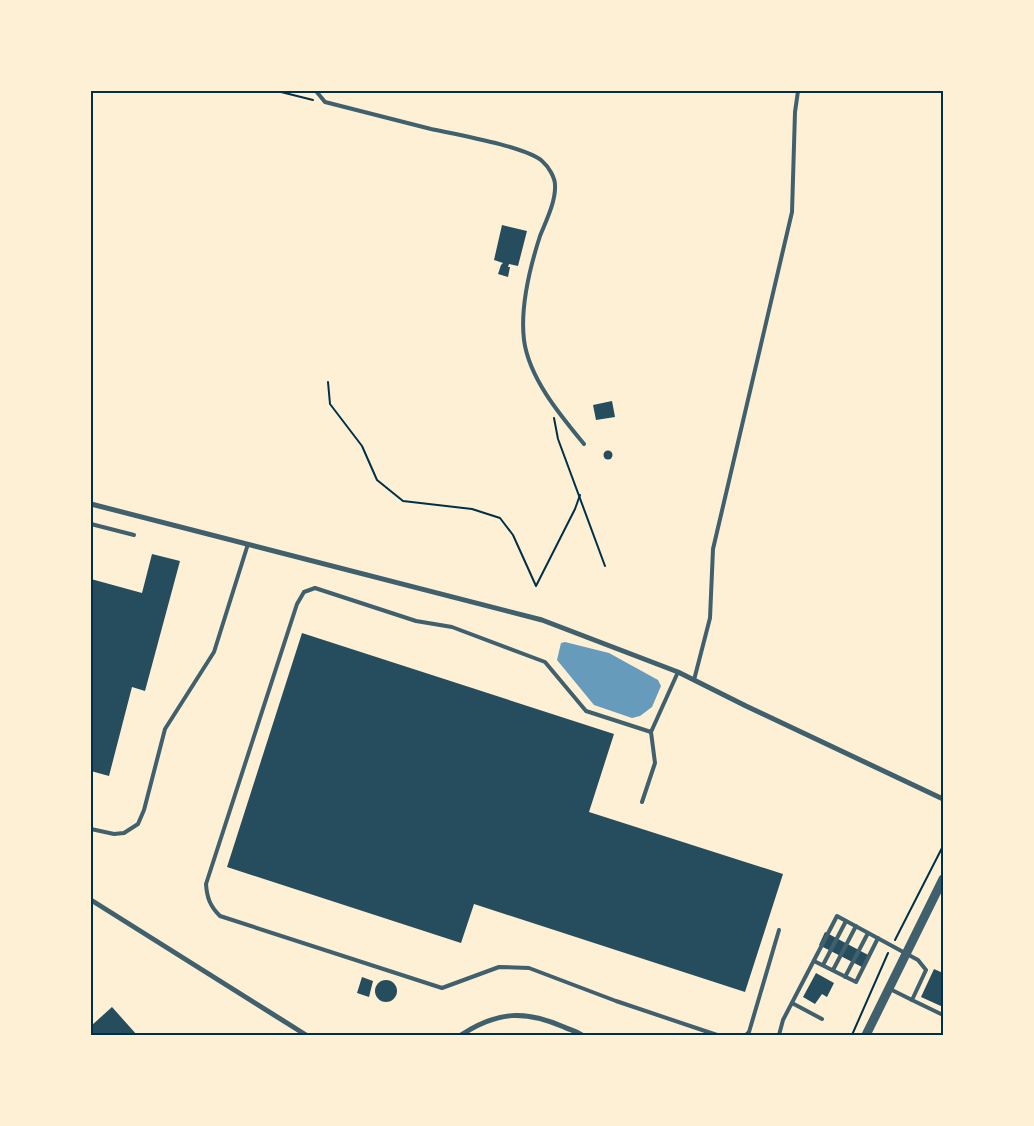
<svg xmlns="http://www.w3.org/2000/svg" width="1034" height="1126" font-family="Mulish,sans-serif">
	<rect width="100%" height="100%" fill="#fdf0d5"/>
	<path fill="#669bbc" d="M565 642 609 653 658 680 661 686 652 707 640 716 632 718 594 705 557 660 561 643Z"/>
	<g fill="#264d5e">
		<path d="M502 225 527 231 518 266 509 264 508 267H510L508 277 498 274 501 265 503 263 494 260Z"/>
		<path d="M612 401 615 417 596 420 593 405Z"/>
		<circle cx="608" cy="455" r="4.5"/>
		<path d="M152 554 180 561 145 691 132 687 109 776 91 771V579L142 593Z"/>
		<path d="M302 633 614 734 589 812 783 874 745 992 474 904 461 943 227 867Z"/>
		<path d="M825 932 870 956 864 968 819 945Z"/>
		<path d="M934 969 943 973V1007L921 997Z"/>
		<path d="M816 973 834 983 827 997 822 994 815 1004 803 997Z"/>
		<path d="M362 977 373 981 369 997 357 993Z"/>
		<circle cx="386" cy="991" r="11"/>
		<path d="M112 1007 137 1035H91V1026Z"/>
	</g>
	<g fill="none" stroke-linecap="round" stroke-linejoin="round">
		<g stroke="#003049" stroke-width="2">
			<path d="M277 91 313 100"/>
			<path d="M328 382 330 404 362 446 377 480 403 501 472 509 500 518 513 535 536 586 575 509 580 495"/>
			<path d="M554 418 558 439 605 566"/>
			<path d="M895 940 943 846"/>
			<path d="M852 1035 888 953"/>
		</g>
		<g stroke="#3f606c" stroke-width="4">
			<path d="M316 91 325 102C360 111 396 120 431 129 454 134 529 147 543 162 549 167 555 178 555 185 556 201 546 221 540 236 530 267 520 307 524 340 529 378 560 415 584 444"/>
			<path d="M91 524 134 535"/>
			<path d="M694 680 710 618 713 549 792 212 795 112 798 91"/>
			<path d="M651 732 586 711 545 662 452 627 416 621 315 588 304 592 297 604 206 884C207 898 210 906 220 916L442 988 499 967 529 968 616 1001 717 1035"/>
			<path d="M642 802 655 763 651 732 678 672"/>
			<path d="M91 829 114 834 124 833 138 824 144 810 165 729 214 652 248 544"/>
			<path d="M814 961 856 982 878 938"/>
			<path d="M823 965 846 921"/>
			<path d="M833 970 856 926"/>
			<path d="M845 977 868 933"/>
			<path d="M890 989 912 1000"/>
			<path d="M792 1003 822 1019"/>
			<path d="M746 1035 749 1032 779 930"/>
			<path d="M779 1035 783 1020 837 916 918 960 926 970 912 1000 943 1015"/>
		</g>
		<g stroke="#3f606c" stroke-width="5">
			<path d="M91 504 542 620 678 672 746 706 943 799"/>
			<path d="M91 900 306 1035"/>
			<path d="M461 1035C498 1011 525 1010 564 1027 570 1030 576 1031 582 1035"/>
		</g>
		<path stroke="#3f606c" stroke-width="9" d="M866 1035 943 879"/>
	</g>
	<rect width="1034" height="1126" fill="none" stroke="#fdf0d5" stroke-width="185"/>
	<rect x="92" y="92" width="850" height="942" fill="none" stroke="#003049" stroke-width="2"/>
</svg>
